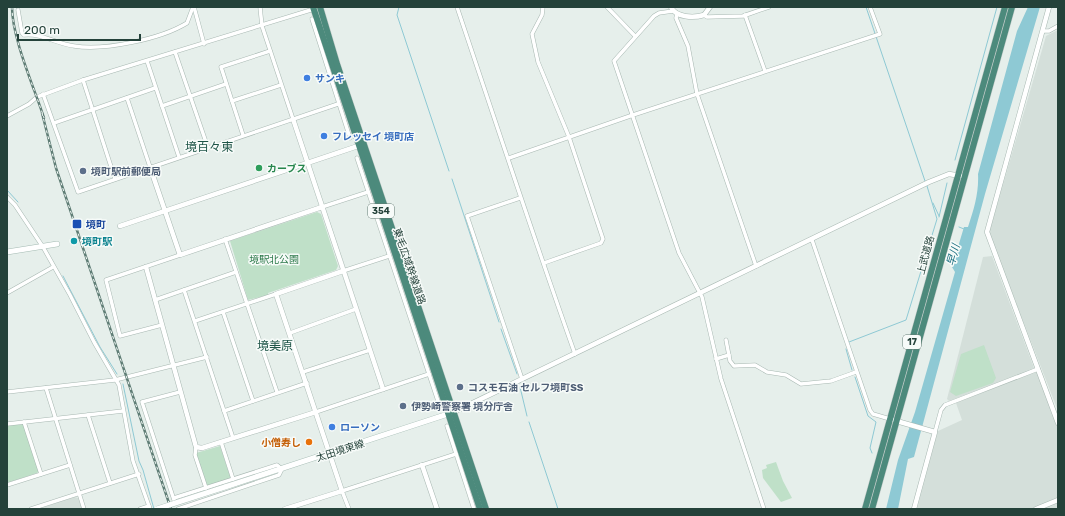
<svg xmlns="http://www.w3.org/2000/svg" width="1065" height="516" font-family="Rubik,'Noto Sans JP',sans-serif">
	<rect width="100%" height="100%" fill="#e6efeb"/>
	<g fill="#d4dfda">
		<path d="M1058 30V411L989 233 1046 36Z"/>
		<path d="M992 256 1034 368 949 401 947 399 983 257Z"/>
		<path d="M1036 372 1038 373 1058 429V509H917L938 431 962 420 956 403Z"/>
		<path d="M75 497 78 498 82 509H38Z"/>
	</g>
	<g fill="#bfe0c8">
		<path d="M317 212 321 214 338 266 336 270 268 293 269 295 248 300 230 241Z"/>
		<path d="M984 345 996 378 993 383 956 396 950 392 961 354Z"/>
		<path d="M23 424 39 471 37 473 7 483V425Z"/>
		<path d="M220 446 231 479 207 486 196 453Z"/>
		<path d="M776 462 783 481 792 498 781 502 763 478 762 470 767 468 766 465Z"/>
	</g>
	<path fill="#8ec9d4" d="M1028 7H1040L985 194 914 457 908 459 898 509H886L898 460 915 412 955 272 952 267 964 227H968C974 209 979 193 978 174L1017 31Z"/>
	<g fill="none" stroke-linecap="round" stroke-linejoin="round">
		<g stroke="#8ec9d4" stroke-width="1">
			<path d="M399 7 397 15 449 171"/>
			<path d="M866 7 925 181"/>
			<path d="M955 160 997 7"/>
			<path d="M452 179 499 322"/>
			<path d="M7 190 18 202"/>
			<path d="M933 203 939 216"/>
			<path d="M939 217 947 183"/>
			<path d="M959 227 964 229"/>
			<path d="M63 276 100 347 117 374"/>
			<path d="M501 329 517 374"/>
			<path d="M849 342 906 320 937 219 927 186"/>
			<path d="M846 349 852 370"/>
			<path d="M855 377 868 416 876 422 870 448 872 453"/>
			<path d="M123 384 139 461 143 470 154 509"/>
			<path d="M520 387 527 416"/>
			<path d="M529 422 558 509"/>
		</g>
		<defs>
			<g id="minor">
				<path d="M194 7 204 44"/>
				<path d="M260 7 262 26 293 119"/>
				<path d="M457 7C496 123 534 239 575 354"/>
				<path d="M543 7 542 15 532 34 538 62 569 137 603 239 601 243 544 263"/>
				<path d="M607 7 635 36"/>
				<path d="M18 10 22 33 24 35C41 33 57 44 74 46 104 51 161 39 187 23L193 7"/>
				<path d="M673 11 659 13 654 16 614 61 679 253 702 297 721 379 764 509"/>
				<path d="M677 14 676 18 688 46 697 94 756 266"/>
				<path d="M704 15 707 17 743 16 769 7"/>
				<path d="M745 15 765 71"/>
				<path d="M312 19 350 138"/>
				<path d="M1043 31H1049L1058 26"/>
				<path d="M175 52 208 148"/>
				<path d="M147 61 179 157"/>
				<path d="M83 80 115 179"/>
				<path d="M43 94 78 192 338 104"/>
				<path d="M127 98 150 167"/>
				<path d="M232 101 281 85"/>
				<path d="M162 106 226 84"/>
				<path d="M7 116 29 104 37 97 83 80 314 9"/>
				<path d="M54 123 155 88"/>
				<path d="M243 135 221 67 270 51"/>
				<path d="M357 158 440 407"/>
				<path d="M509 158 633 115 880 34 870 7"/>
				<path d="M7 197 15 205 43 247 70 295 94 342 119 385 133 461 150 509"/>
				<path d="M520 198 467 216 522 379"/>
				<path d="M322 207 368 192"/>
				<path d="M225 239 277 392"/>
				<path d="M812 240 870 410 873 414 890 419"/>
				<path d="M343 271 389 256"/>
				<path d="M184 290 233 438"/>
				<path d="M7 293 53 267"/>
				<path d="M155 300 236 272"/>
				<path d="M223 312 253 401"/>
				<path d="M195 321 276 294"/>
				<path d="M162 325 120 336 106 280 180 255"/>
				<path d="M290 333 356 309"/>
				<path d="M726 340 730 361 734 366 755 365 767 372 786 375 801 384 831 381 856 372"/>
				<path d="M716 359 729 355"/>
				<path d="M303 372 370 350"/>
				<path d="M46 388 84 509"/>
				<path d="M7 392 115 380 207 357"/>
				<path d="M224 411 307 383"/>
				<path d="M316 412 429 374"/>
				<path d="M88 415 110 483"/>
				<path d="M24 422 41 474"/>
				<path d="M7 424 123 411"/>
				<path d="M447 426 474 509"/>
				<path d="M935 432 941 410 945 405 1038 369"/>
				<path d="M221 442 233 479"/>
				<path d="M196 447 195 455 206 488"/>
				<path d="M7 485 70 465"/>
				<path d="M174 498 277 465 282 469 279 475 178 509"/>
				<path d="M174 500 142 402 180 392"/>
				<path d="M31 509 139 474"/>
				<path d="M140 509 149 506"/>
				<path d="M349 509 342 491 456 454"/>
			</g>
			<g id="tertiary">
				<path d="M671 7C676 18 694 18 704 15L710 7"/>
				<path d="M1049 7 987 232 1058 423"/>
				<path d="M293 119 383 389"/>
				<path d="M150 167 180 255 322 207"/>
				<path d="M120 226 361 145"/>
				<path d="M146 267 196 447 202 448 316 412"/>
				<path d="M454 412 929 182 949 174 961 176"/>
				<path d="M893 420 935 432 914 509"/>
				<path d="M422 465 437 509"/>
				<path d="M285 509 342 491 276 294 343 271"/>
				<path d="M1036 509 1058 500"/>
			</g>
			<g id="secondary">
				<path d="M7 252 57 244"/>
				<path d="M225 487 451 413"/>
			</g>
			<g id="trunk">
				<path d="M313 7 480 509"/>
				<path d="M320 7 337 64 486 509"/>
				<path d="M865 509 1005 7"/>
				<path d="M872 509 1012 7"/>
			</g>
		</defs>
		<use href="#minor" stroke="#a8b8b2" stroke-width="4.5"/>
		<use href="#tertiary" stroke="#a8b8b2" stroke-width="5.5"/>
		<use href="#secondary" stroke="#a4bbb3" stroke-width="6"/>
		<use href="#trunk" stroke="#c2cac8" stroke-width="7"/>
		<use href="#minor" stroke="#fff" stroke-width="3.5"/>
		<use href="#tertiary" stroke="#fff" stroke-width="4.5"/>
		<use href="#secondary" stroke="#fff" stroke-width="5"/>
		<use href="#trunk" stroke="#4c8a7c" stroke-width="6"/>
		<defs>
			<g id="rail">
				<path d="M12 7C12 38 34 87 44 118"/>
				<path d="M42 113 56 168 171 509"/>
			</g>
		</defs>
		<use href="#rail" stroke="#5f7d75" stroke-width="2.5"/>
		<use href="#rail" stroke="#f7fbf9" stroke-width="1" stroke-dasharray="3" stroke-linecap="butt"/>
		<defs>
			<path id="secondary-bridge" d="M157 509 225 487"/>
		</defs>
		<use href="#secondary-bridge" stroke="#a4bbb3" stroke-width="6" stroke-linecap="butt"/>
		<use href="#secondary-bridge" stroke="#fff" stroke-width="5"/>
	</g>
	<g fill="#3f7fe0" stroke="#f7fbf9" stroke-width="1.5">
		<circle cx="307" cy="78" r="4"/>
		<circle cx="324" cy="136" r="4"/>
		<circle cx="332" cy="427" r="4"/>
	</g>
	<circle fill="#2e9e5b" stroke="#f7fbf9" stroke-width="1.5" cx="259" cy="168" r="4"/>
	<g fill="#5c6f8a" stroke="#f7fbf9" stroke-width="1.5">
		<circle cx="83" cy="171" r="4"/>
		<circle cx="460" cy="387" r="4"/>
		<circle cx="403" cy="406" r="4"/>
	</g>
	<rect fill="#1a4fb4" stroke="#f7fbf9" stroke-width="1.5" x="72" y="219" width="10" height="10" rx="2"/>
	<circle fill="#0f9aa8" stroke="#f7fbf9" stroke-width="1.5" cx="74" cy="241" r="4"/>
	<circle fill="#e8710a" stroke="#f7fbf9" stroke-width="1.5" cx="309" cy="442" r="4"/>
	<g text-anchor="middle" stroke-width="3" stroke-linejoin="round" paint-order="stroke">
		<g fill="#f7fbf9" stroke="#637a73" stroke-width="1">
			<rect x="368" y="204" width="26" height="14" rx="3"/>
			<rect x="903" y="335" width="18" height="14" rx="3"/>
		</g>
		<g font-size="9" font-weight="bold" fill="#24423a">
			<text x="381" y="214">354</text>
			<text x="912" y="345">17</text>
		</g>
		<g font-size="10" font-weight="bold" fill="#366cbe" stroke="#f7fbf9" text-anchor="start">
			<text x="315" y="82">サンキ</text>
			<text x="332" y="140">フレッセイ 境町店</text>
			<text x="340" y="431">ローソン</text>
		</g>
		<g font-size="10" font-weight="bold" fill="#27864d" stroke="#f7fbf9" text-anchor="start">
			<text x="267" y="172">カーブス</text>
		</g>
		<g font-size="10" font-weight="bold" fill="#4e5e75" stroke="#f7fbf9" text-anchor="start">
			<text x="91" y="175">境町駅前郵便局</text>
			<text x="468" y="391">コスモ石油 セルフ境町SS</text>
			<text x="411" y="410">伊勢崎警察署 境分庁舎</text>
		</g>
		<g font-size="10" font-weight="bold" fill="#164399" stroke="#f7fbf9" text-anchor="start">
			<text x="86" y="228">境町</text>
		</g>
		<g font-size="10" font-weight="bold" fill="#0d838f" stroke="#f7fbf9" text-anchor="start">
			<text x="82" y="245">境町駅</text>
		</g>
		<g font-size="10" fill="#24423a" stroke="#f7fbf9">
			<text transform="translate(925 255) rotate(-75)" y="4">上武道路</text>
			<text transform="translate(410 266) rotate(71)" y="4">東毛広域幹線道路</text>
			<text transform="translate(340 450) rotate(-18)" y="4">太田境東線</text>
		</g>
		<g font-size="10" fill="#2d7a4b" stroke="#f7fbf9">
			<text x="274" y="263">境駅北公園</text>
		</g>
		<g font-size="10" font-weight="bold" fill="#c56008" stroke="#f7fbf9" text-anchor="end">
			<text x="301" y="446">小僧寿し</text>
		</g>
		<g font-size="11" font-style="italic" fill="#1c6f80" stroke="#f7fbf9">
			<text transform="translate(953 255) rotate(-74)" y="4">早川</text>
		</g>
		<g font-size="12" fill="#1f5548" stroke="#f7fbf9">
			<text x="209" y="151">境百々東</text>
			<text x="275" y="350">境美原</text>
		</g>
	</g>
	<rect width="1065" height="516" fill="none" stroke="#24423a" stroke-width="16"/>
	<path d="M18 34v6h122v-6" fill="none" stroke="#24423a" stroke-width="2"/>
	<text x="24" y="34" font-size="12" fill="#24423a" stroke="#f7fbf9" stroke-width="3" paint-order="stroke">200 m</text>
</svg>
